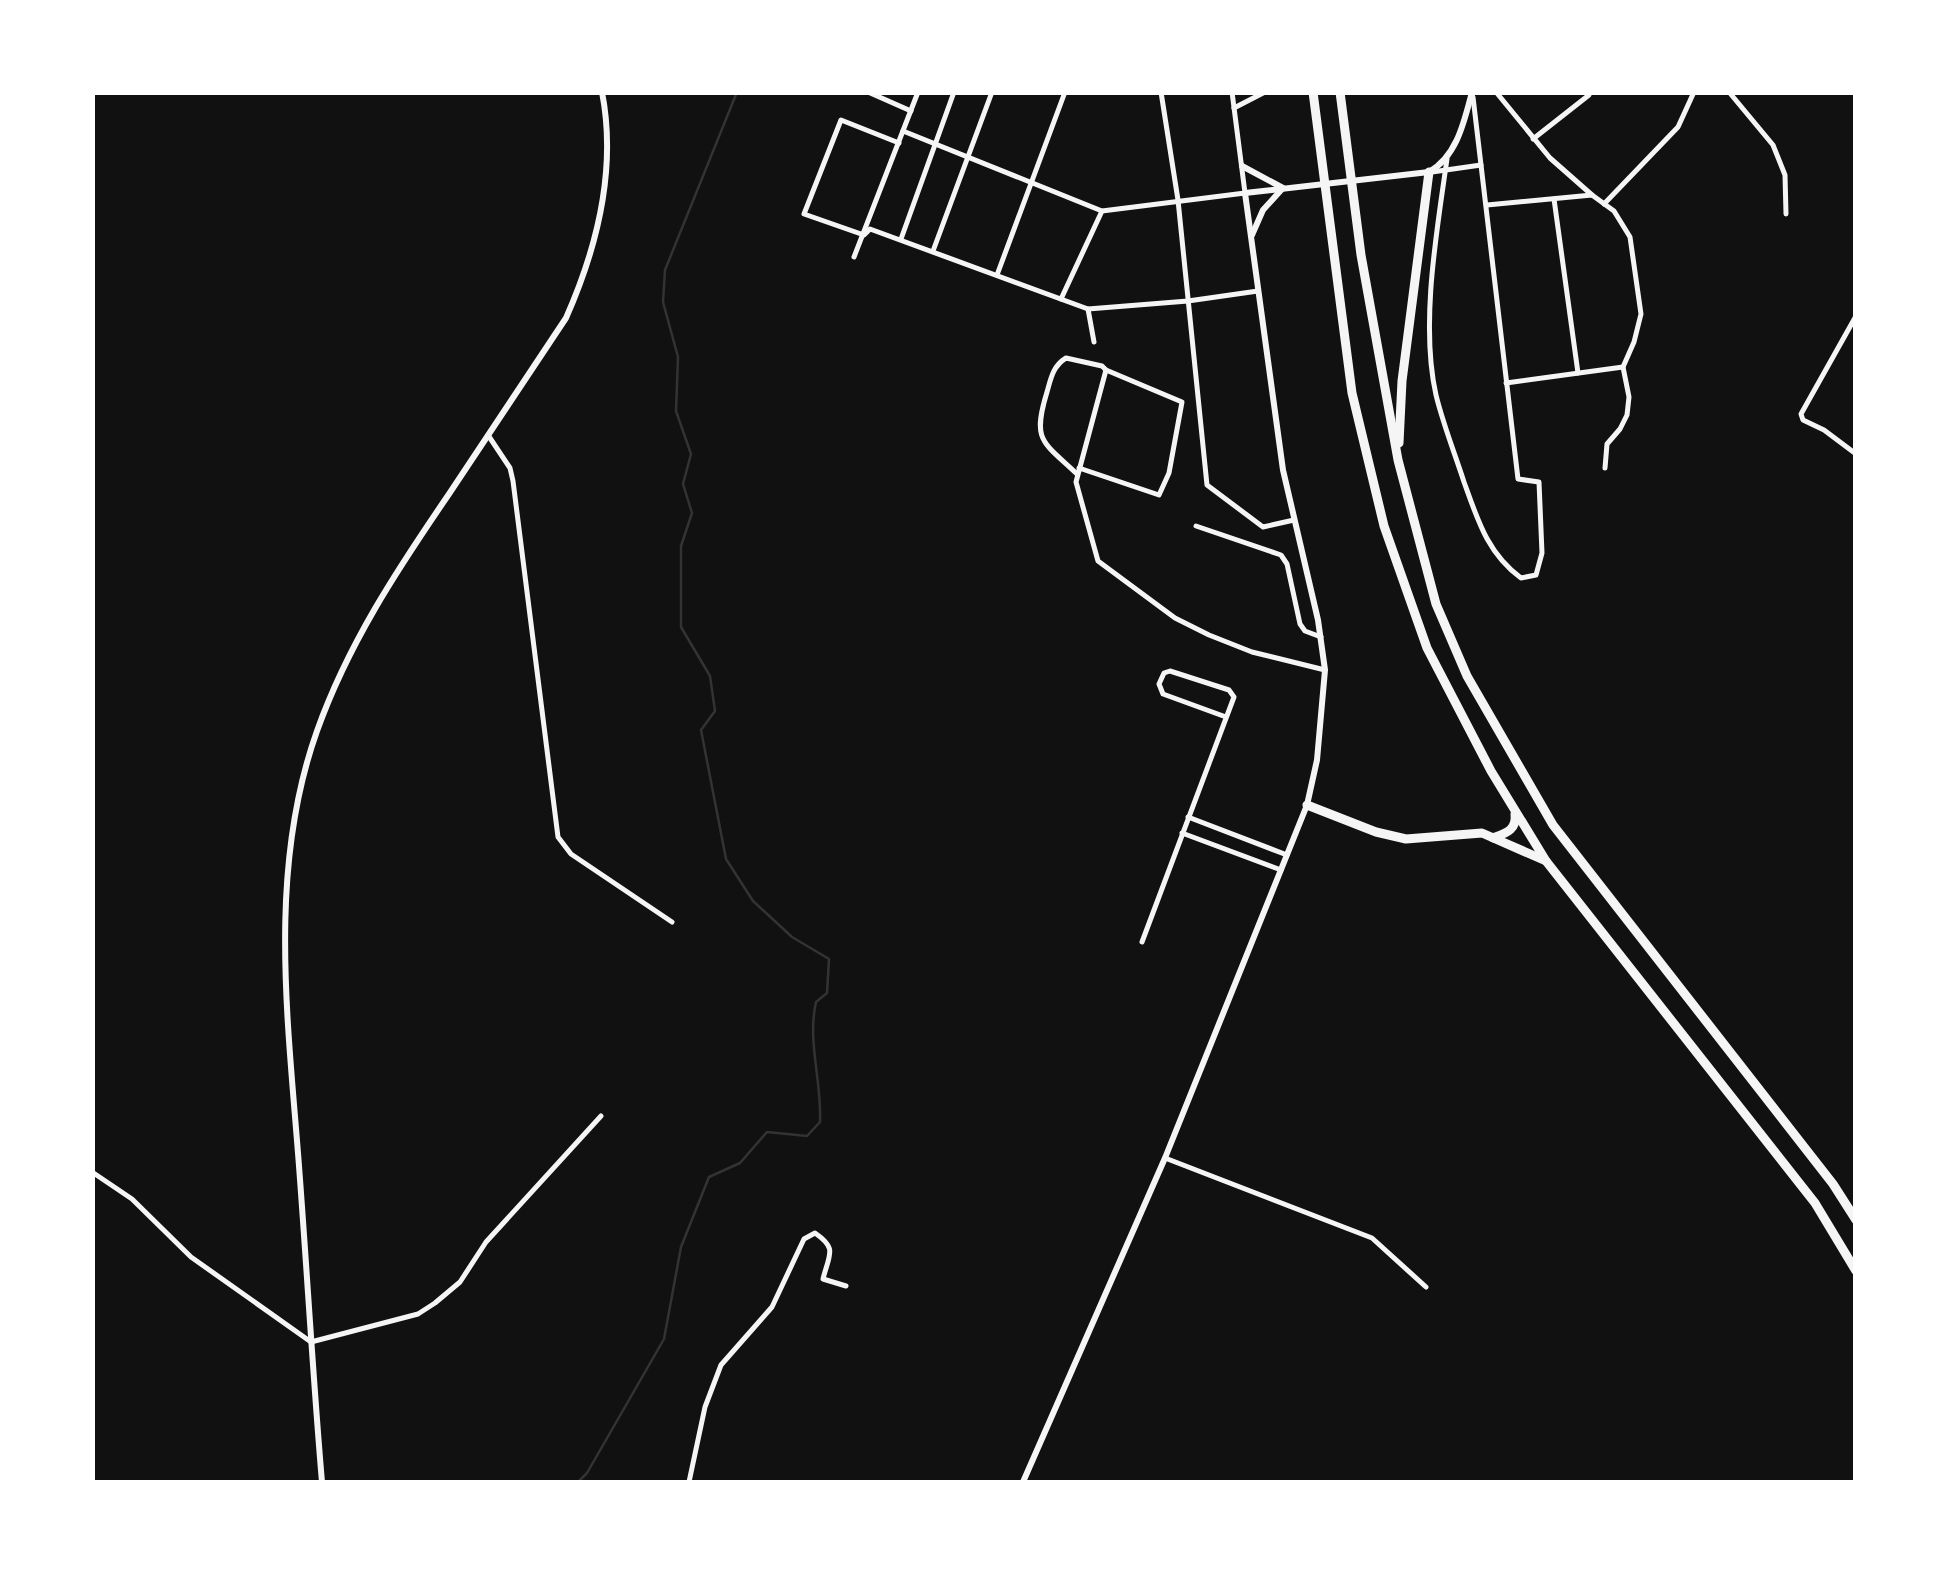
<svg xmlns="http://www.w3.org/2000/svg" width="1948" height="1575" font-family="'DM Sans',sans-serif">
	<rect width="100%" height="100%" fill="#111"/>
	<g fill="none" stroke-linecap="round" stroke-linejoin="round">
		<path stroke="#333" stroke-width="2.5" d="M578 1482 587 1473 664 1339 681 1247 709 1177 740 1163 767 1132 807 1136 820 1122C822 1081 807 1042 816 1002L827 993 829 959 792 937 753 901 726 859 701 730 715 711 710 676 681 627V546L692 513 683 484 691 454 676 411 678 357 663 302 665 270 737 92"/>
		<g stroke="#f5f5f5" stroke-width="5">
			<path d="M868 92 911 111"/>
			<path d="M1100 92H1134"/>
			<path d="M1161 92 1178 200 1207 485 1263 527 1294 520"/>
			<path d="M1496 92 1550 158 1592 195"/>
			<path d="M1729 92 1773 145 1785 175 1786 214"/>
			<path d="M1234 108 1265 92"/>
			<path d="M903 131 1102 211"/>
			<path d="M1533 139 1589 95"/>
			<path d="M899 143 841 120 804 214 864 235 870 229 1088 309 1188 301 1258 291"/>
			<path d="M1447 159C1437 230 1420 324 1436 395 1443 424 1455 454 1464 482 1478 521 1488 554 1521 578L1536 575 1542 553 1539 482 1518 479 1473 97"/>
			<path d="M1432 172 1481 165"/>
			<path d="M1554 199 1578 373"/>
			<path d="M1604 204 1678 127 1694 92"/>
			<path d="M1487 205 1592 195 1614 211 1630 237 1641 314 1634 342 1623 367 1506 383"/>
			<path d="M901 239 954 92"/>
			<path d="M933 251 992 92"/>
			<path d="M854 257 918 92"/>
			<path d="M997 275 1065 92"/>
			<path d="M1061 299 1102 211 1245 193 1232 92"/>
			<path d="M1088 309 1094 342"/>
			<path d="M1856 316 1801 414 1803 420 1824 430 1856 454"/>
			<path d="M488 435 510 468 513 481 558 837 571 854 672 922"/>
			<path d="M1079 468 1159 495 1169 473 1182 402 1106 370"/>
			<path d="M1605 468 1607 444 1620 429 1627 415 1629 397 1623 367"/>
			<path d="M1077 474C1042 441 1032 441 1047 392 1051 378 1053 366 1066 358L1102 366 1106 370 1076 482 1098 561 1175 618 1209 635 1252 652 1325 670"/>
			<path d="M1196 526 1281 555 1287 564 1300 624 1305 631 1321 637"/>
			<path d="M1188 817 1287 855"/>
			<path d="M1182 833 1281 870"/>
			<path d="M1142 942 1234 697 1229 690 1170 671 1164 673 1159 684 1163 694 1226 717"/>
			<path d="M1165 1158 1372 1238 1426 1287"/>
			<path d="M92 1172 132 1199 191 1257 311 1342 418 1314 435 1303 460 1282 486 1242 601 1116"/>
			<path d="M689 1482 705 1407 721 1365 772 1307 804 1239 815 1233C838 1249 829 1254 823 1279L846 1286"/>
		</g>
		<g stroke="#f5f5f5" stroke-width="6">
			<path d="M1242 166 1283 188 1263 210 1252 235"/>
			<path d="M322 1482C313 1377 307 1271 299 1166 288 1021 267 871 317 731 348 644 397 570 449 494 488 436 527 377 566 318 597 248 617 169 602 92"/>
			<path d="M1023 1482 1165 1158 1307 805 1317 760 1325 670 1318 620 1283 470 1245 193 1429 172C1457 156 1464 122 1472 92"/>
		</g>
		<g stroke="#f5f5f5" stroke-width="9">
			<path d="M1313 92 1352 393 1384 526 1427 648 1491 771 1546 861 1815 1203 1856 1271"/>
			<path d="M1340 92 1361 255 1398 460 1436 604 1467 676 1553 825 1833 1184 1856 1220"/>
			<path d="M1399 443 1402 381 1429 172"/>
			<path d="M1307 805 1376 832 1406 839 1482 833 1546 861"/>
			<path d="M1493 838C1506 833 1517 830 1515 814"/>
		</g>
	</g>
	<rect width="1948" height="1575" fill="none" stroke="#ffffff" stroke-width="190"/>
</svg>
